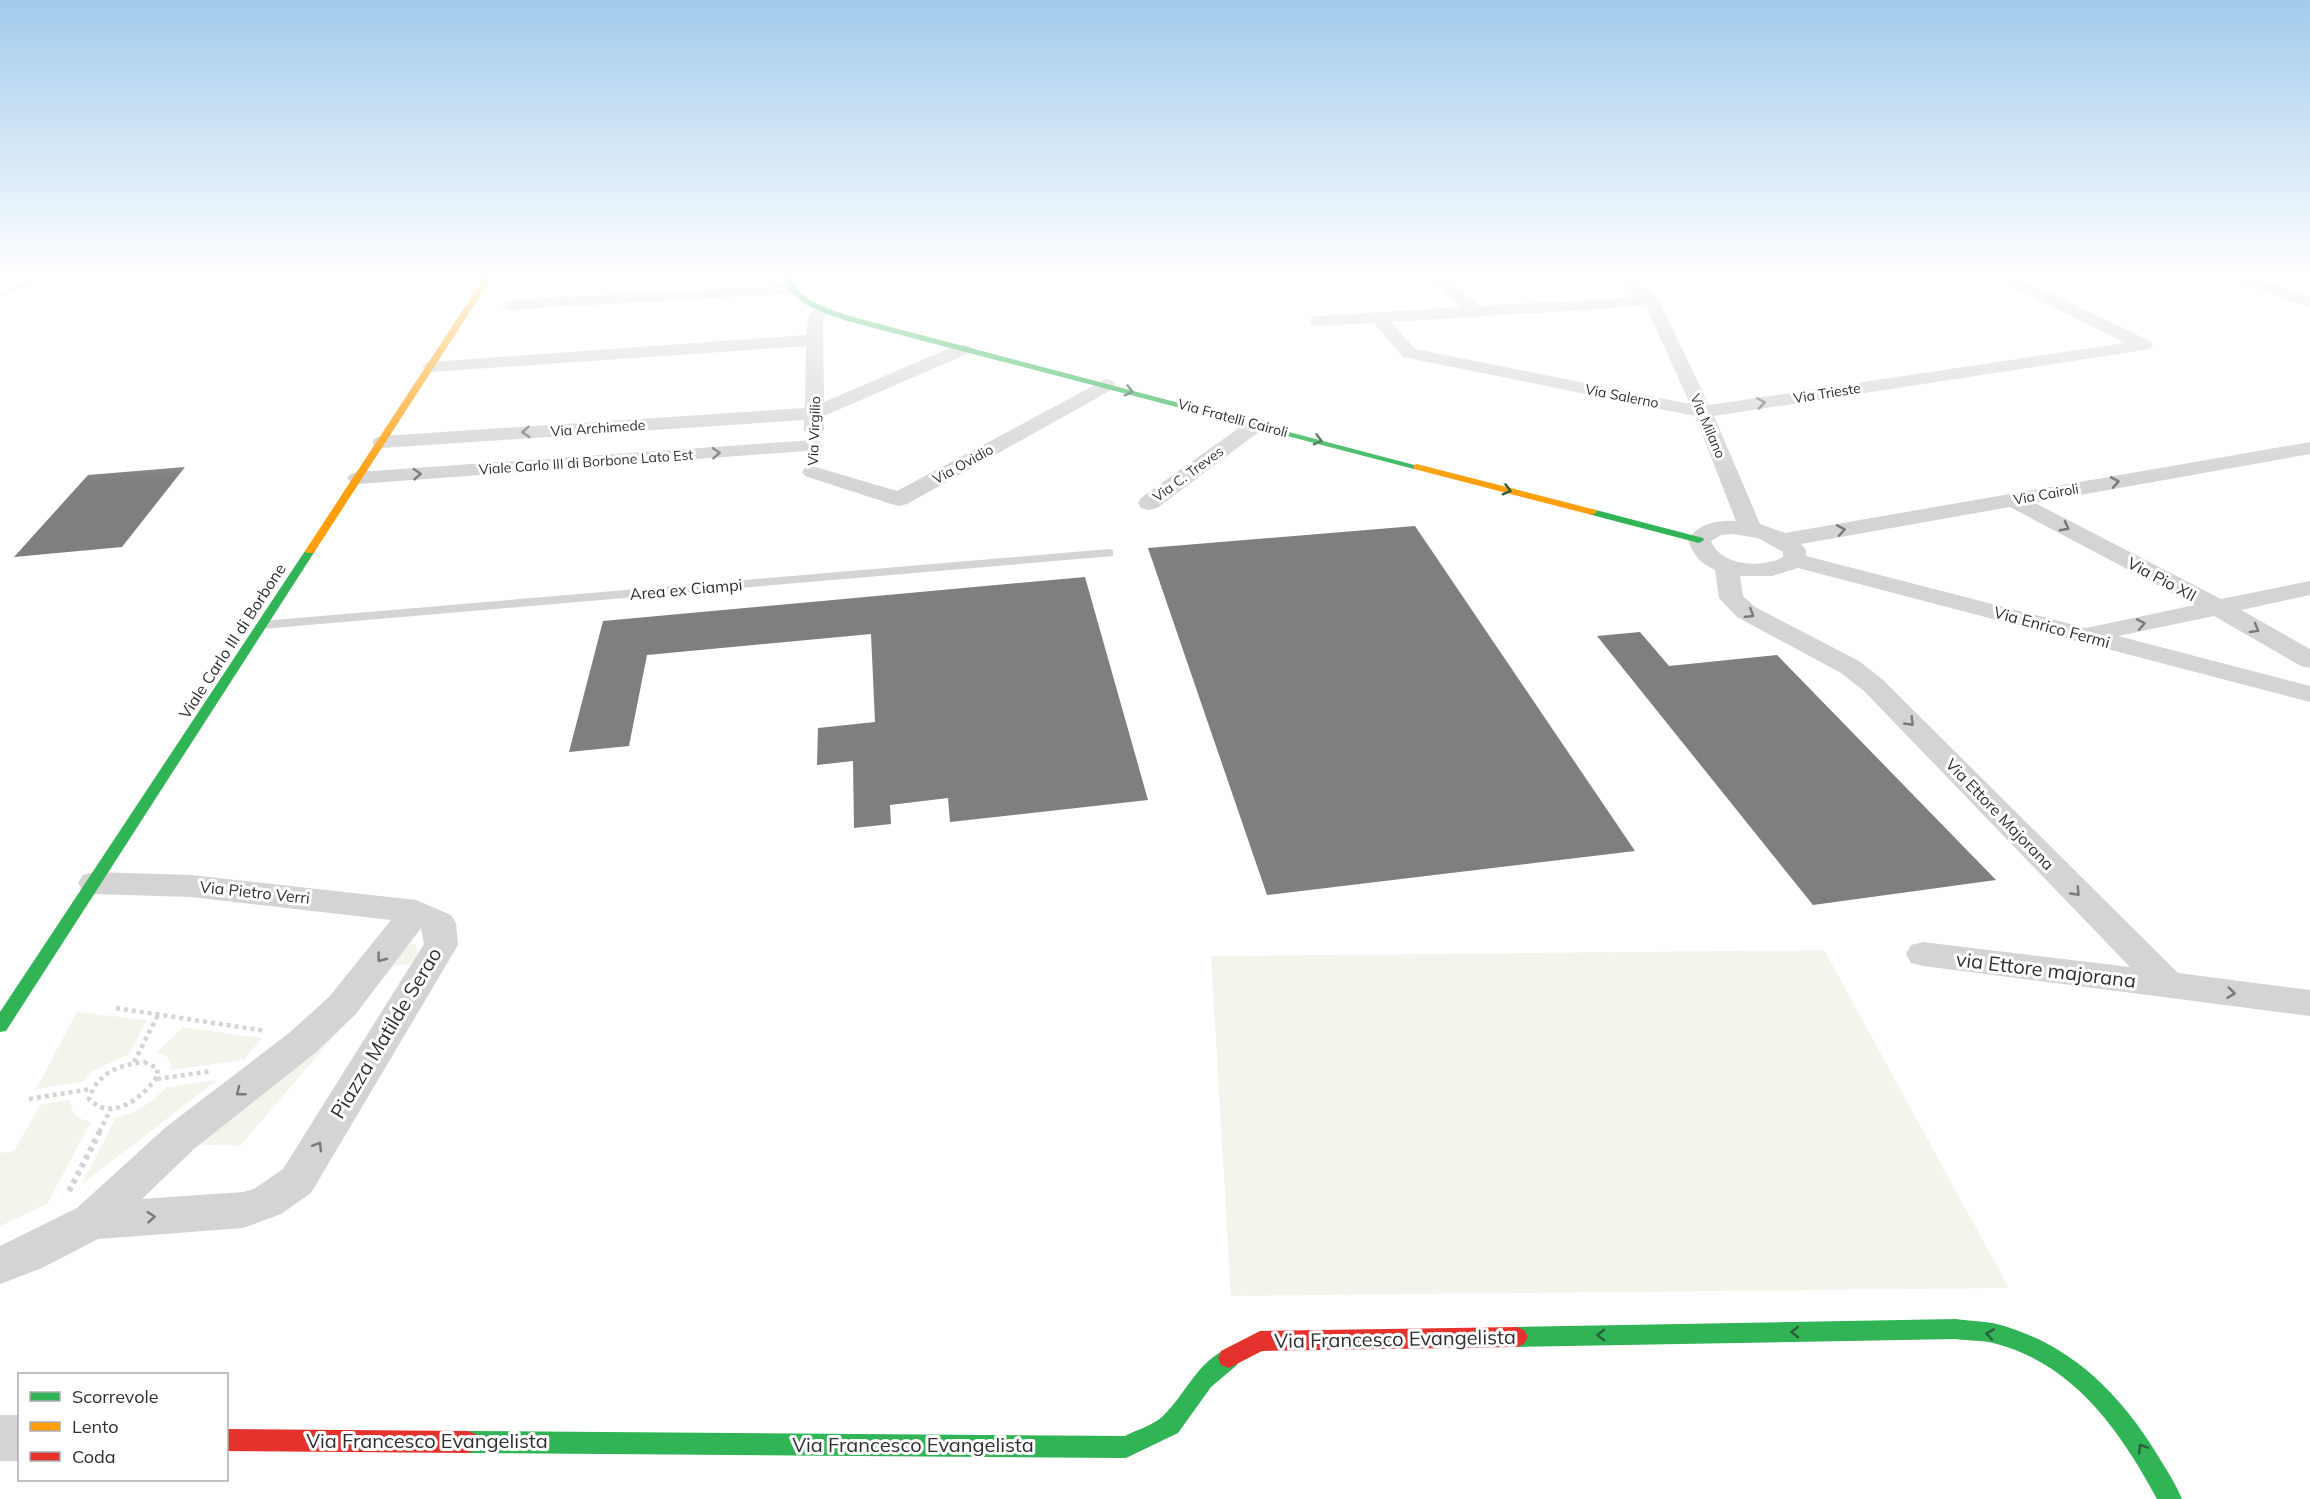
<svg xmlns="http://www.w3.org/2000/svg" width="2310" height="1499" font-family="Mulish,sans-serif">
	<rect width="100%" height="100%" fill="#fff"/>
	<g fill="#f3f5ec">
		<path d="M404 944H415L419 955 409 964 394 966 240 1146 190 1144Z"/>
		<path d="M1824 950 2009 1288 1231 1296 1211 956Z"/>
		<path d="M77 1012 147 1020 128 1055 94 1070 82 1082 36 1089Z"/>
		<path d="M183 1027 262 1038 244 1060 170 1070 172 1065 167 1057 157 1052Z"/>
		<path d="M217 1080 81 1185 116 1118 136 1111 152 1101 167 1087Z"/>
		<path d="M70 1100C72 1115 76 1118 91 1122L47 1204 0 1226V1153L14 1151 41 1104Z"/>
	</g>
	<g fill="#7f7f7f">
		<path d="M185 467 122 547 14 557 88 475Z"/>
		<path d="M1415 526 1635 851 1267 895 1148 548Z"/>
		<path d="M1085 577 1148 800 950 822 948 798 890 805 891 824 854 828 853 761 817 765 818 728 875 722 871 634 647 655 629 746 569 752 603 621Z"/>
		<path d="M1640 632 1669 666 1777 655 1996 880 1813 905 1597 636Z"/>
	</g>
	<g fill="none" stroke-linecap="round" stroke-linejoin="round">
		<g stroke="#d4d4d4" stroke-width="4.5" stroke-dasharray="4 4" stroke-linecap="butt">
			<path d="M116 1008 266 1031"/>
			<path d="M134 1062 158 1015"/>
			<path d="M144 1062 157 1068 158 1075C144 1097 112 1123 89 1099 97 1073 119 1065 144 1062Z"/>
			<path d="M157 1079 212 1071"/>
			<path d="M29 1099 91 1089"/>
			<path d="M99 1132 111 1109"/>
		</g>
		<path stroke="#d4d4d4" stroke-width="6" stroke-dasharray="4.5 4.5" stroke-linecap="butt" d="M69 1191 100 1131"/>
		<g fill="#d4d4d4" fill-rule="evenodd">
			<path d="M44 273H54L0 298V292Z"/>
			<path d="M1109 549 1113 550V556L262 629 255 625 262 621Z"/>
		</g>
		<g fill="#d4d4d4" fill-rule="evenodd">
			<path d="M1425 273H1442L1479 306 1637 297 1608 273H1626L1658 298 1709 405 2125 343 1990 276 1988 273H2008L2150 341 2153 345 2150 349 2144 350 1714 416 1760 524 1785 533 2310 442V454L2035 503 2221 599 2310 581V595L2241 610 2310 649V668L2301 666 2214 616 2118 636 2310 686V702L1798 568 1772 576H1740L1743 596 1755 607 1859 661 1882 679 2178 973 2310 990V1016L1923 966 1911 963 1906 954 1911 945 1923 942 2130 967 1864 691 1841 673 1737 617 1719 598 1715 570C1700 563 1693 555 1688 540 1698 524 1717 520 1736 521L1695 416 1403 357 1374 323 1318 326 1312 325 1310 321 1312 317 1318 316 1460 307ZM1646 306 1690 404 1415 349 1391 322ZM2010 507 2195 605 2086 628 1806 556V550L1801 544ZM1732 534 1758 538 1783 552V557C1763 569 1720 566 1711 541L1721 535Z"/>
			<path d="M2220 273H2242L2310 297V308L2222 276Z"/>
			<path d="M790 285 796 287 798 290 796 293 509 310 501 305 509 300Z"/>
			<path d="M823 305 831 310 823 320 824 402 957 345H969L972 349 969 353 824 416V430L821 434H807L804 430V420L382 448 375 446 372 442 375 438 382 436 805 408 806 346 431 372 425 371 422 367 425 363 431 362 806 335C807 322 808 309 823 305Z"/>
			<path d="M1106 379 1113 381 1115 385 1113 389 907 504 899 506 891 504 805 476 802 472 805 468 812 466 897 491Z"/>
			<path d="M1257 418 1264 420 1267 424 1264 428 1157 508 1149 510 1141 508 1138 503 1141 498 1250 420Z"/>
			<path d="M813 440 820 442 823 446 820 450 358 484 351 482 347 478 351 474 358 472Z"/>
			<path d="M94 872 191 875 416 900 451 915 456 923 458 945 311 1193 281 1214 243 1228 98 1239 42 1268 0 1284V1246L77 1208 166 1127 289 1033 329 997 391 920 191 897 94 894 83 891 78 883 83 875ZM421 928 424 944 283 1169 254 1189 243 1192 142 1199 194 1149 315 1053 355 1015Z"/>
			<rect x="0" y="1415" width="20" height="46"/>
		</g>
		<g fill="#30b455" fill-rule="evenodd">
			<path d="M782 273H790C796 301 829 309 853 317L1422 467 1414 469 847 321C822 312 788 303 782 273Z"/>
			<path d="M1592 509 1703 538 1704 540 1699 543 1588 514V510Z"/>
			<path d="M310 548 315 551 6 1031 0 1032V1012L305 551Z"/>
			<path d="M1956 1319C1970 1321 1984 1321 1997 1324 2068 1343 2117 1390 2155 1451 2164 1466 2175 1482 2182 1499H2157C2121 1432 2075 1365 1997 1344 1984 1340 1970 1341 1956 1339L1517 1347 1510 1344 1506 1337 1510 1330 1517 1327Z"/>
			<path d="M1229 1348 1237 1351 1240 1358 1237 1365 1211 1387 1178 1433 1126 1458 468 1453 460 1450 457 1442 460 1434 468 1431 1125 1436C1136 1430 1154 1425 1163 1416 1186 1394 1197 1361 1229 1348Z"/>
		</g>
		<g fill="#ff9f0a" fill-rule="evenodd">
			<path d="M487 273H495L315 551 314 553H306L305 551Z"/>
			<path d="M1417 464 1596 510 1597 512 1592 515 1414 469V465Z"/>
		</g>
		<g fill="#e5322d" fill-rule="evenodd">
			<path d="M1517 1327 1524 1330 1528 1337 1524 1344 1517 1347 1262 1351 1229 1368 1221 1365 1218 1358 1221 1351 1260 1331Z"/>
			<path d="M226 1429 468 1431 476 1434 479 1442 476 1450 468 1453 226 1451Z"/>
		</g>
	</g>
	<defs><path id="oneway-chevron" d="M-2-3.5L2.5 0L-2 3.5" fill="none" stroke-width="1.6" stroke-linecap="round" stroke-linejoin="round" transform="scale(1.5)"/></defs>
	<g stroke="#2f5e3c">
		<use href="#oneway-chevron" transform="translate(1129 391) rotate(15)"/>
		<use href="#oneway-chevron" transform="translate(1318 440) rotate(15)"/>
		<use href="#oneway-chevron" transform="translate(1507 490) rotate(15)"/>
		<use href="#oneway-chevron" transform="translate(1795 1332) rotate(179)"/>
		<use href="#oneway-chevron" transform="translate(1990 1334) rotate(-170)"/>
		<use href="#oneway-chevron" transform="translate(1601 1335) rotate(179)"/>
		<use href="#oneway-chevron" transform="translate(2142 1448) rotate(-123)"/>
	</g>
	<g stroke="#797979">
		<use href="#oneway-chevron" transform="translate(1761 403) rotate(-9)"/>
		<use href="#oneway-chevron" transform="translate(526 432) rotate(176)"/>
		<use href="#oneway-chevron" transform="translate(716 453) rotate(-4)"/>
		<use href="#oneway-chevron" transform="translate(417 474) rotate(-4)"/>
		<use href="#oneway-chevron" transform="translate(2115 482) rotate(-10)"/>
		<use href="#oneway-chevron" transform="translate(2065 527) rotate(28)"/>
		<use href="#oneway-chevron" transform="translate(1841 530) rotate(-10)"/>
		<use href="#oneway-chevron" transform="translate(1750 614) rotate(32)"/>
		<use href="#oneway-chevron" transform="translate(2141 624) rotate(-11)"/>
		<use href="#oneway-chevron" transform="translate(2255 629) rotate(30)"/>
		<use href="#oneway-chevron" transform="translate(1910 722) rotate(46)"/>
		<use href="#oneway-chevron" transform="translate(2076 892) rotate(46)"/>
		<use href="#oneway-chevron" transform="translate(381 958) rotate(127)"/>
		<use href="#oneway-chevron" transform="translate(2231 993) rotate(7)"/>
		<use href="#oneway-chevron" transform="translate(240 1092) rotate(142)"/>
		<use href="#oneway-chevron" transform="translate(318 1146) rotate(-59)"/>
		<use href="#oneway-chevron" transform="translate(151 1217) rotate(-4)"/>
	</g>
	<linearGradient id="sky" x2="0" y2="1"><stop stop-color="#a1cbec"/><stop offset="0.57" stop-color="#fff"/><stop offset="1" stop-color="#fff" stop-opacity="0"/></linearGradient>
	<rect width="2310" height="483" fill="url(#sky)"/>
	<g text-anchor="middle" stroke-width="6" stroke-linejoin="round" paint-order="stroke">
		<g font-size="14" fill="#2f2f2f" stroke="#fff">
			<text transform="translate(1827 393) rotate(-9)" y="5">Via Trieste</text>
			<text transform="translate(1622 396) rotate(11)" y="5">Via Salerno</text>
			<text transform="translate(1233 418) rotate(15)" y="5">Via Fratelli Cairoli</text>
			<text transform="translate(1708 426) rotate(67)" y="5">Via Milano</text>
			<text transform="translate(598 428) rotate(-4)" y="5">Via Archimede</text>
			<text transform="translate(814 431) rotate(-88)" y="5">Via Virgilio</text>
			<text transform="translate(586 462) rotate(-4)" y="5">Viale Carlo III di Borbone Lato Est</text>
			<text transform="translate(963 464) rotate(-29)" y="5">Via Ovidio</text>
			<text transform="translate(1188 474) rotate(-36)" y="5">Via C. Treves</text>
			<text transform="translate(2046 494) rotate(-10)" y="5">Via Cairoli</text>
		</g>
		<g font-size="16" fill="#2f2f2f" stroke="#fff">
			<text transform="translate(2162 579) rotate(28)" y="6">Via Pio XII</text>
			<text transform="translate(686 589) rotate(-5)" y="6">Area ex Ciampi</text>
			<text transform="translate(2052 627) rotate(15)" y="6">Via Enrico Fermi</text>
			<text transform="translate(232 641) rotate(-57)" y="6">Viale Carlo III di Borbone</text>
			<text transform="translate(2000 814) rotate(46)" y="6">Via Ettore Majorana</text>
			<text transform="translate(255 892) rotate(6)" y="6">Via Pietro Verri</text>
		</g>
		<g font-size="20" fill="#2f2f2f" stroke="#fff">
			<text transform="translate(2046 970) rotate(7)" y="7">via Ettore majorana</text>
			<text transform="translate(386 1033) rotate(-59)" y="7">Piazza Matilde Serao</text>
			<text transform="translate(1395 1339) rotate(-1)" y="7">Via Francesco Evangelista</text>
			<text x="427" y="1448">Via Francesco Evangelista</text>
			<text x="913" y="1452">Via Francesco Evangelista</text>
		</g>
	</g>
	<rect x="18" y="1373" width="210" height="108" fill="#ffffff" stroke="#acacac" stroke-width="1.5"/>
	<rect x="30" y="1392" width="30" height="9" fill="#30b455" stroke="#acacac" stroke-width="1.5"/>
	<text x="72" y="1403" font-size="18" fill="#2f2f2f">Scorrevole</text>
	<rect x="30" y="1422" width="30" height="9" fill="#ff9f0a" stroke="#acacac" stroke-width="1.5"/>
	<text x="72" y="1433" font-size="18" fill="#2f2f2f">Lento</text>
	<rect x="30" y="1452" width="30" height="9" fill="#e5322d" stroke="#acacac" stroke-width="1.5"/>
	<text x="72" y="1463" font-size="18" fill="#2f2f2f">Coda</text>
</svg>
